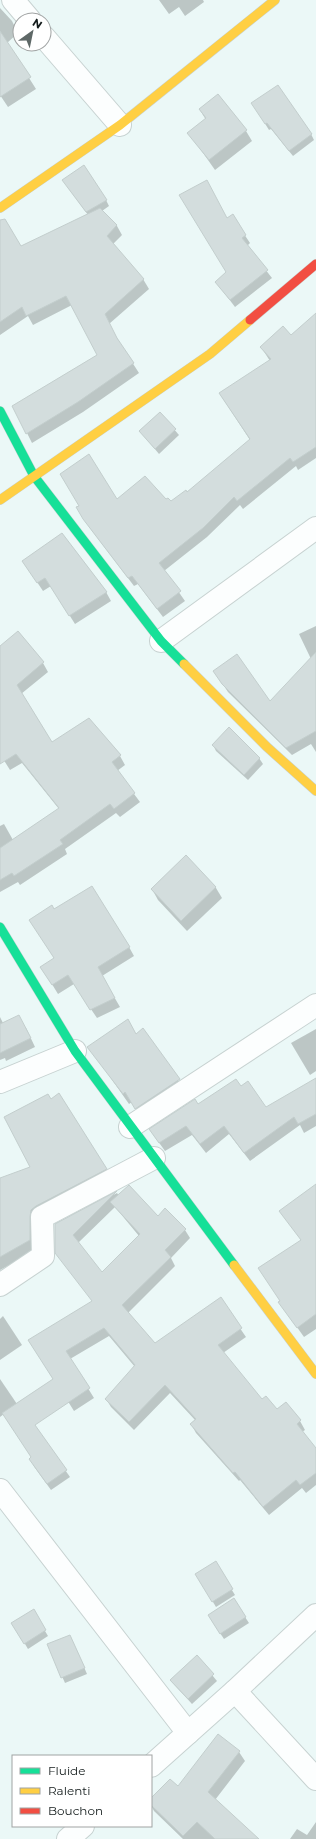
<svg xmlns="http://www.w3.org/2000/svg" width="316" height="1839" font-family="Montserrat,sans-serif">
	<rect width="100%" height="100%" fill="#ebf8f7"/>
	<g fill="#0003" fill-rule="evenodd">
		<path d="M159 0H203L204 2 185 16 179 7 169 14Z"/>
		<path d="M0 8 12 21 18 33 7 43 36 89 8 107 0 95Z"/>
		<path d="M218 96 246 131 252 141 215 170 189 133 206 120 200 110Z"/>
		<path d="M256 109 311 134 314 140 293 156 271 129 269 130Z"/>
		<path d="M67 186 106 200 109 206 102 211 117 226 122 235 113 244 143 279 149 289 109 324 119 342 139 373 83 412 32 443 27 433 98 355 72 305 33 325 28 316 0 335V237L21 247 88 215Z"/>
		<path d="M232 216 250 243 247 246 272 278 235 307 216 282 227 272V219Z"/>
		<path d="M316 314V458L298 470 296 466 243 509 240 505 207 537 164 571 185 601 163 617 138 584 134 586 90 528 78 508 117 501H166L170 503 187 493 250 440 220 394 270 361 261 347 291 337Z"/>
		<path d="M160 413 179 435 159 454 140 431Z"/>
		<path d="M23 561 106 592 111 601 75 624 51 586 43 591Z"/>
		<path d="M316 626V752L311 744 292 755 228 692 214 671 270 703 311 659 299 634Z"/>
		<path d="M0 647 43 663 48 672 21 694 52 744 89 719 120 756 125 765 117 771 140 802 120 817 116 813 65 849 67 854 20 885 18 882 0 892V826L4 824 13 840 59 809 22 763 10 770 0 754Z"/>
		<path d="M213 745 259 758 263 764 248 780 216 751Z"/>
		<path d="M186 857 216 888 222 898 187 931 158 900 152 889Z"/>
		<path d="M129 947 134 956 102 976 120 1007 97 1018 74 984 58 994 47 976 55 959Z"/>
		<path d="M0 1017 3 1023 26 1028 35 1047 6 1061 5 1058 0 1060Z"/>
		<path d="M316 1029V1071L310 1075 291 1043Z"/>
		<path d="M143 1030 185 1090 142 1118 132 1102 129 1104 89 1047 136 1035Z"/>
		<path d="M316 1079V1126L304 1133 300 1125 250 1161 229 1134 206 1153 192 1135 165 1151 150 1130 198 1106 241 1088 266 1108Z"/>
		<path d="M106 1169 112 1180 42 1217 36 1251 0 1270V1179Z"/>
		<path d="M117 1193 119 1196 158 1217 185 1230 190 1238 171 1258 175 1266 128 1313 155 1345 220 1299 246 1337 223 1353 262 1400 277 1410 285 1403 300 1421 305 1430 302 1432 316 1449V1485L306 1493 302 1488 269 1515 240 1480 239 1481 196 1433 191 1424 195 1420 170 1393 134 1430 111 1407 106 1399 135 1367 109 1336 70 1359 94 1398 74 1411 35 1349 93 1302 56 1225ZM115 1207 139 1236 102 1274 78 1243Z"/>
		<path d="M316 1271V1329L304 1337 279 1302Z"/>
		<path d="M3 1316 22 1345 0 1360V1319Z"/>
		<path d="M0 1379 17 1404 0 1417Z"/>
		<path d="M23 1410 70 1477 51 1490 33 1465Z"/>
		<path d="M215 1563 235 1595 216 1607 196 1574Z"/>
		<path d="M233 1599 249 1623 224 1639 212 1621Z"/>
		<path d="M33 1611 48 1636 28 1649 13 1624Z"/>
		<path d="M73 1642 87 1674 65 1683 48 1645Z"/>
		<path d="M197 1657 217 1681 192 1704 171 1681Z"/>
		<path d="M239 1752 245 1761 215 1800 257 1839H183L154 1811 151 1805V1799L178 1788Z"/>
		<path d="M316 1822V1839H290L297 1829 307 1835Z"/>
	</g>
	<g fill="#d3dddd" stroke="#c3cecd">
		<path d="M0 31 31 77 0 97Z"/>
		<path d="M278 85 312 134 289 151 267 123 265 124 251 103Z"/>
		<path d="M218 94 247 130 209 160 187 133 206 118 199 109Z"/>
		<path d="M84 165 107 200 86 212 62 180Z"/>
		<path d="M207 180 227 218 233 214 246 235 242 238 268 270 230 300 215 282 226 272 179 195Z"/>
		<path d="M100 208 117 225 107 236 144 279 105 314 117 338 134 363 78 402 26 434 12 406 97 355 66 296 26 316 22 307 0 322V220L5 219 21 246Z"/>
		<path d="M316 313V447L293 462 290 458 237 501 234 497 203 528 159 563 181 591 157 609 132 576 128 578 83 519 76 507 79 506 60 474 89 454 117 499 145 476 166 499 168 498 171 501 186 490 187 492 250 439 219 393 271 359 260 347 283 326 291 335Z"/>
		<path d="M160 412 176 429 155 449 139 431Z"/>
		<path d="M62 533 107 592 69 616 45 578 37 583 22 561Z"/>
		<path d="M18 631 44 662 17 685 52 742 89 718 121 755 112 762 135 793 114 809 110 804 60 840 63 844 14 876 12 873 0 880V848L59 808 16 754 0 764V646Z"/>
		<path d="M316 652V731L286 748 222 684 213 671 237 654 270 701Z"/>
		<path d="M229 727 260 758 244 775 212 745Z"/>
		<path d="M186 855 216 887 181 921 151 889Z"/>
		<path d="M92 886 130 947 98 967 115 998 90 1010 68 975 52 985 40 967 54 958 29 920 52 905 54 909Z"/>
		<path d="M19 1015 31 1038 0 1053V1024Z"/>
		<path d="M128 1019 136 1034 143 1028 180 1079 135 1109 125 1092 123 1094 87 1047Z"/>
		<path d="M316 1078V1114L298 1124 294 1117 244 1153 224 1126 200 1144 186 1126 159 1143 149 1129 195 1099 198 1104 236 1079 241 1086 248 1081 266 1107Z"/>
		<path d="M59 1093 107 1169 36 1206 31 1210 30 1217V1240L0 1257V1178L30 1167 4 1117 48 1094 51 1099Z"/>
		<path d="M316 1184V1314L297 1328 278 1302 280 1301 258 1268 301 1240 279 1211Z"/>
		<path d="M129 1185 158 1216 165 1208 186 1229 165 1250 171 1257 122 1305 155 1343 221 1297 242 1328 218 1345 262 1399 266 1396 277 1409 286 1402 301 1420 297 1424 316 1448V1473L300 1485 296 1480 263 1507 235 1472 233 1473 190 1424 196 1419 165 1385 129 1422 105 1399 135 1365 104 1328 66 1351 90 1388 35 1425 67 1470 47 1484 29 1459 31 1457 2 1413 53 1379 28 1340 92 1301 55 1253V1224L117 1191 73 1235 102 1272 140 1234 110 1202Z"/>
		<path d="M216 1561 233 1589 212 1602 195 1574Z"/>
		<path d="M234 1598 246 1617 220 1634 208 1615Z"/>
		<path d="M34 1609 46 1630 24 1644 11 1623Z"/>
		<path d="M70 1635 85 1668 61 1678 47 1644Z"/>
		<path d="M197 1655 214 1674 188 1699 170 1680Z"/>
		<path d="M218 1734 240 1751 208 1792 259 1839H215L197 1822 183 1836 151 1805V1798L170 1779 178 1786Z"/>
	</g>
	<g fill="none" stroke-linecap="round" stroke-linejoin="round">
		<defs>
			<g id="street">
				<path d="M13 0 30 20"/>
				<path d="M44 37 120 125"/>
				<path d="M161 641 316 528"/>
				<path d="M0 1082 75 1051"/>
				<path d="M130 1127 316 1005"/>
				<path d="M0 1285 43 1256 42 1217 154 1158"/>
				<path d="M0 1490 188 1733"/>
				<path d="M235 1691 316 1779"/>
				<path d="M151 1766 235 1691 316 1615"/>
				<path d="M68 1839 83 1826"/>
			</g>
			<g id="fast">
				<path d="M0 411 34 476 161 641 184 664"/>
				<path d="M0 927 75 1051 234 1265"/>
			</g>
			<g id="slow">
				<path d="M0 208 120 125 275 0"/>
				<path d="M0 500 210 354 250 320"/>
				<path d="M184 664 267 747 316 791"/>
				<path d="M234 1265 316 1374"/>
			</g>
			<path id="jam" d="M250 320 316 264"/>
		</defs>
		<use href="#street" stroke="#c7d2d1" stroke-width="24"/>
		<use href="#fast" stroke="#c7d2d1" stroke-width="10"/>
		<use href="#slow" stroke="#c7d2d1" stroke-width="10"/>
		<use href="#jam" stroke="#c7d2d1" stroke-width="10"/>
		<use href="#street" stroke="#fcfefe" stroke-width="22"/>
		<use href="#fast" stroke="#16e098" stroke-width="9"/>
		<use href="#slow" stroke="#ffcf43" stroke-width="9"/>
		<use href="#jam" stroke="#f24e42" stroke-width="9"/>
	</g>
	<rect x="12" y="1755" width="140" height="72" fill="#ffffff" stroke="#a0a3a3"/>
	<rect x="20" y="1768" width="20" height="6" fill="#16e098" stroke="#a0a3a3"/>
	<text x="48" y="1775" font-size="12" fill="#121a1a">Fluide</text>
	<rect x="20" y="1788" width="20" height="6" fill="#ffcf43" stroke="#a0a3a3"/>
	<text x="48" y="1795" font-size="12" fill="#121a1a">Ralenti</text>
	<rect x="20" y="1808" width="20" height="6" fill="#f24e42" stroke="#a0a3a3"/>
	<text x="48" y="1815" font-size="12" fill="#121a1a">Bouchon</text>
	<g transform="translate(32 32) rotate(33)"><circle r="19" fill="#ffffff" stroke="#a0a3a3"/>
	<path d="M0-3L7 15L0 10L-7 15Z" fill="#5e6867"/>
	<text y="-6" font-size="11" font-weight="bold" text-anchor="middle" fill="#121a1a">N</text>
	</g>
</svg>
